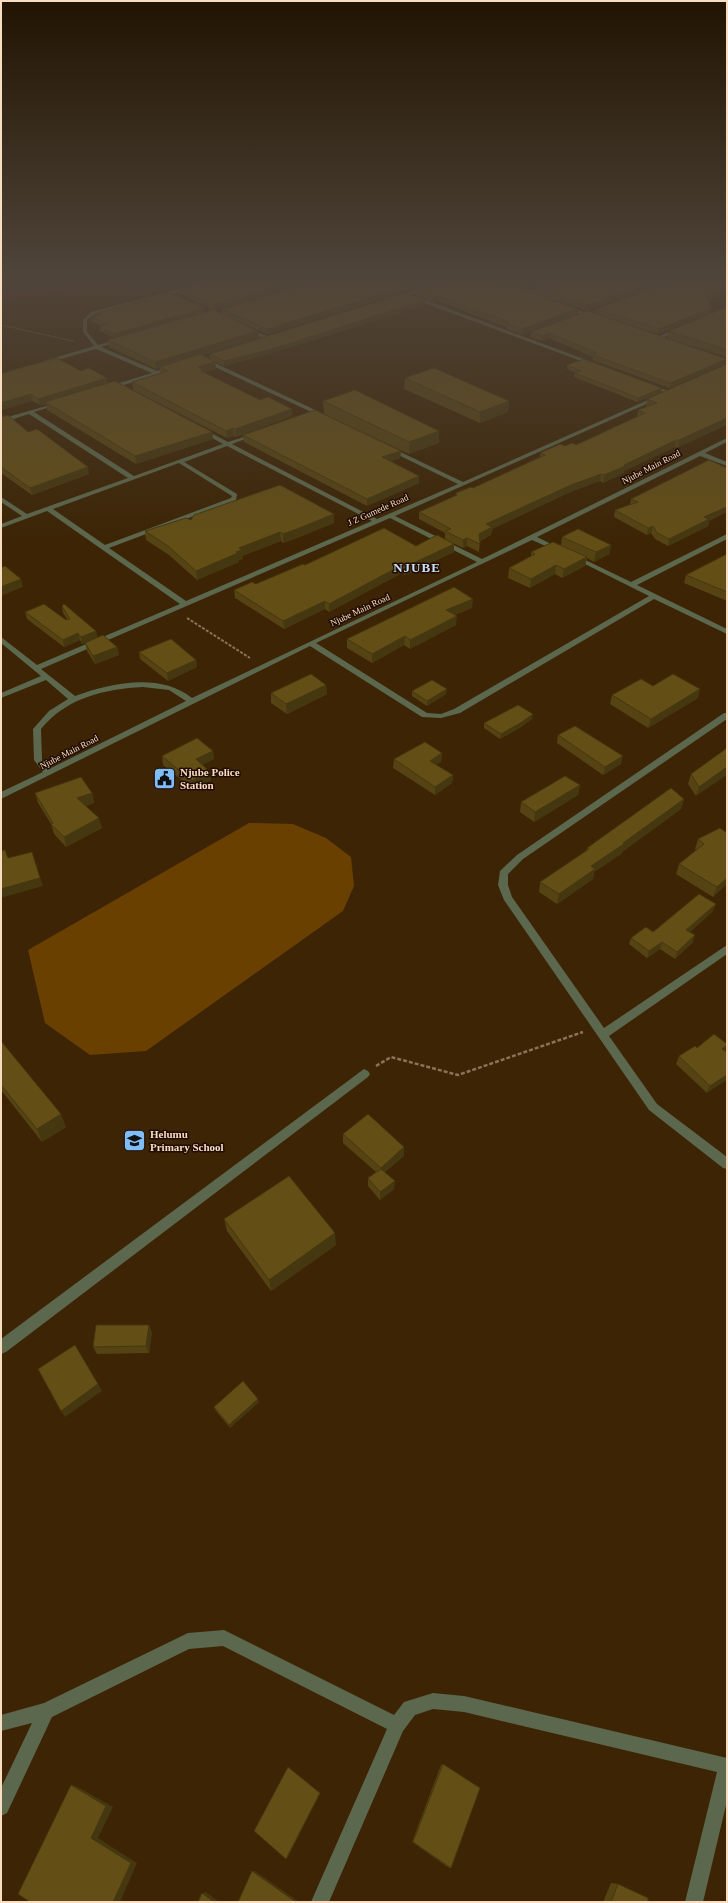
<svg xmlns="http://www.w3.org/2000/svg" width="728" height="1903" font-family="Georgia,serif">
	<rect width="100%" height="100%" fill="#3c2404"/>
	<path fill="#6a4001" d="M249 823 293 824 326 838 351 857 354 886 343 911 146 1051 90 1055 45 1023 28 950Z"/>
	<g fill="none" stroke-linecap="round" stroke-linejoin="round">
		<path stroke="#6f0f2f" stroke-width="3" d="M1 300 16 295 121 283 137 278"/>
		<path stroke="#8c7355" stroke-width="1" stroke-dasharray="2 1" stroke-linecap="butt" d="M1 325 73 341"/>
		<path stroke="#8c7355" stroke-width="2" stroke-dasharray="3 1.5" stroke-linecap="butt" d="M187 618 250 658"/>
		<path stroke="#8c7355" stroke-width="2.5" stroke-dasharray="4 2" stroke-linecap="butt" d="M376 1066 391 1057 458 1075 583 1032"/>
		<g fill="#5c684d" fill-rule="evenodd">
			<path d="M566 278H572L526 294 522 293Z"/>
			<path d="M192 286 194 288 95 314 87 320V332L98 345 121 339 123 340 101 347 157 371 173 366 175 369 108 390 106 389V387L152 373 96 349 44 364 41 362 94 346 83 332V320L91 312Z"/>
			<path d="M424 287 428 288 398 299 394 298Z"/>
			<path d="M411 296H415L597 364 592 365 411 298Z"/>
			<path d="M565 306 597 316V317L593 318 563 308Z"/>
			<path d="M679 327 683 328 660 339 656 338Z"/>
			<path d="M247 328 269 337V338L265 339 245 330Z"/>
			<path d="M204 358 326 415 327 416 322 417 202 361Z"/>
			<path d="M647 384 672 392 669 394 647 386Z"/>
			<path d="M657 396 662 397 395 516 482 559 727 438V442L705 453 727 462V466L700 456 537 537 561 549V551H557L532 540 316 643 427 713 441 714 454 709 649 596 571 557V555H575L631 582 727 534V539L637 585 727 629V634L654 599 460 713 441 718 422 717 310 646 1 799V792L43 772 34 760 33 729 49 711 68 699 46 680 1 698V693L41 676 1 643V637L37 665 180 604 47 511 1 528V524L22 516 1 502V497L27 514 128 478 29 414 1 423V419L60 402V404L34 412 134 476 223 444 199 431V429H203L228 442 259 432V434L232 444 377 519 458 484 386 449V447H390L463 482ZM227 446 372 521 186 601 109 548 236 500 237 494 184 462ZM179 463 232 496 231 498 105 545 53 509ZM390 518 477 562 192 698C160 672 110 683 75 696L41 669ZM143 687 169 690 186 701 49 769 42 760 41 729C66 698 104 689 143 687Z"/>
			<path d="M724 713H727V719L523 859 508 874V885L512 897 604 1028 727 945V954L609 1036 657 1104 727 1157V1169L723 1168 649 1110 504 900 498 885 500 871 517 855Z"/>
			<path d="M364 1069 368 1071 370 1074 368 1077 6 1352 1 1354V1339Z"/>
			<path d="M224 1630 394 1715 404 1702 433 1693 464 1696 727 1758V1801L703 1902H685L717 1772 464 1712 433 1709 415 1715 403 1731 329 1902H311L387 1729 223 1646 189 1649 52 1717 7 1813 1 1816V1788L32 1723 1 1731V1715L44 1703 188 1633Z"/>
		</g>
	</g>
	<g fill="#554313" fill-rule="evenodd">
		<path d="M450 278 267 334 236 320 258 331 259 338 202 355 210 359V354L425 305 272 353 224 366 215 362 216 369 204 373 260 400 292 409V416L236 437 234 436 227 438 133 390 132 382 160 373V368L156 369 109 347 108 340 114 338 100 331 99 327 101 326 92 322 91 317 98 315V313L205 308 206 312 213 310 180 294 179 289ZM300 286 222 309V314L214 310Z"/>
		<path d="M488 278H561L524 289Z"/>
		<path d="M563 278H678L586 310 534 293V288Z"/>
		<path d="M727 278V291L708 300 710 313 658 334 596 314V309Z"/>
		<path d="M415 290 578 314 521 334 506 329V327L438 301 434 302 415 295Z"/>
		<path d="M727 307V357L667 338 669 331Z"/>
		<path d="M588 311 725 364 669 388 592 360 593 357 549 338 542 341 530 337 531 332Z"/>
		<path d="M727 364 677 448 675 447 624 471V473L603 483 600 481 570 492 492 529 491 535 480 541 479 552 467 546 463 548 445 539V533L419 519V512L456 496V493L473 488 540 457V453L565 446 576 445 637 417 638 410 647 407 646 406 647 399Z"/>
		<path d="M567 365 662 388 661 392 637 402 574 377 575 373H576L567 369Z"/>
		<path d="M81 371 212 432 213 439 136 464 47 410 46 404 40 405 32 401 1 410 3 416 28 432 89 474 32 495 1 473V374Z"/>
		<path d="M405 378 509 401 508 412 480 423 404 389Z"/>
		<path d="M323 401 439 443 409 454 324 414Z"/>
		<path d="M243 435 401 451 400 458 390 461 419 483 367 506 244 442Z"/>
		<path d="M631 499 709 521 708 526 668 546 655 539 651 533 647 535 614 517 615 510 630 505Z"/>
		<path d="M334 514V523L297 538 283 543 281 541 242 556 243 559 239 560V562L197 580 169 555 146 540 145 531 191 520Z"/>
		<path d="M562 537 611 545 609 554 594 562 587 558 585 566 562 578 555 574 530 588 508 578 509 568 531 557V552L561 545Z"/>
		<path d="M454 544V552L405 575 402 573 329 612 325 609 284 629 235 598 234 590 256 584 305 565 416 546Z"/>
		<path d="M727 554V601L684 583 686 575Z"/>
		<path d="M62 606 96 631 97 637 117 647 119 655 95 664 87 651 85 643 82 644 80 640 64 647 27 619 25 612 66 620 67 619 63 613Z"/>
		<path d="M472 608 455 615 456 625 410 649 404 645 372 663 347 648V639Z"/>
		<path d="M139 652 196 660 197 667 168 681 140 659Z"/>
		<path d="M326 685 327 694 287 714 271 703V693Z"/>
		<path d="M653 686 698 698 648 728 610 704 612 695Z"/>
		<path d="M412 691 446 694 427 706 412 696Z"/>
		<path d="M532 719 521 727 500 739 484 728V723Z"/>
		<path d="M558 735 621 764 603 775 557 743Z"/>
		<path d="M727 748 696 796 688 784 691 774Z"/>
		<path d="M213 751 214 759 202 765 210 772 211 780 193 789 163 765 162 756Z"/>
		<path d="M442 753 441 762 436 765 453 775 452 783 435 795 393 768 394 759Z"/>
		<path d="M580 785 578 795 534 822 520 812 521 802Z"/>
		<path d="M35 793H92L94 803 85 806 102 828 66 847 54 834 51 824 38 803Z"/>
		<path d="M684 799 681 809 622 852 621 854 594 872 593 879 557 904 539 892 540 882 586 851 587 848Z"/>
		<path d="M720 828 727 884 713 897 676 874 679 864 696 850 695 849 698 839Z"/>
		<path d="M713 911 690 932 693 942 675 959 660 949 647 958 629 944 631 938 653 932Z"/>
		<path d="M1 1041 66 1127 42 1142 1 1090Z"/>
		<path d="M727 1044 725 1051 727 1052 707 1093 676 1064 679 1056 697 1048Z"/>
		<path d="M343 1134 404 1147V1156L385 1172 394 1189 380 1200 368 1186V1178L376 1172 343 1143Z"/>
		<path d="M224 1219 336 1245 271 1291 227 1231Z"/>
		<path d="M152 1332 149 1353 97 1354 93 1347Z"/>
		<path d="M259 1402 230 1428 216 1411 214 1407Z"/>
		<path d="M443 1764 451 1868H449L412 1842 441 1765Z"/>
		<path d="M611 1883 618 1884 648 1902H603Z"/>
	</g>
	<g fill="#45370f">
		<path d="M311 278H329L214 310V305Z"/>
		<path d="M434 278H450L267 334V329Z"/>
		<path d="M545 278H561L524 289 525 284Z"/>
		<path d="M664 278H678L586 310 587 305Z"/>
		<path d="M727 286V291L706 301 707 296Z"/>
		<path d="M439 296 438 301 434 302V297Z"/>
		<path d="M425 300V305L272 353 224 366V361Z"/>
		<path d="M205 308 206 313 115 339 114 334Z"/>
		<path d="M711 308 710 313 658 334 659 329Z"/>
		<path d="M578 309V314L521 334 522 329Z"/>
		<path d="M258 331 259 338 161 368 160 367V368L156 369 155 362Z"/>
		<path d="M549 333V338L542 341 543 336Z"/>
		<path d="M727 359 725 364 669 388 670 383Z"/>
		<path d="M215 362 216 369 204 373V377L198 367Z"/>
		<path d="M107 378 108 385 45 402 46 404 40 405 38 399Z"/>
		<path d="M662 388 661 392 637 402 638 398Z"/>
		<path d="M31 394 32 401 1 410V403Z"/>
		<path d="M509 401 508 412 480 423V412Z"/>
		<path d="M292 409V416L236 437 235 429Z"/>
		<path d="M1 410H2L3 417 1 418Z"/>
		<path d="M727 418V425L677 448 679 440Z"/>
		<path d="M233 428 234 436 227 438 226 431Z"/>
		<path d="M439 431V443L409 454V442Z"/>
		<path d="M212 432 213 439 136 464 135 456Z"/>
		<path d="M676 440 675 447 624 471V473L603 483 604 475 624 465Z"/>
		<path d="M401 451 400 458 382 464V457Z"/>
		<path d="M88 467 89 474 32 495 30 488Z"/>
		<path d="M601 474 600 481 570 492 492 529 491 535 478 541 479 534 486 524 571 485Z"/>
		<path d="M419 476V483L367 506V499Z"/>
		<path d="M727 507V512L709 521 708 526 668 546 669 539 704 517Z"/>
		<path d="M334 514V523L297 538 283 543V534Z"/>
		<path d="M653 526 651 533 647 535 648 528Z"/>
		<path d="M280 532 281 541 242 556 243 559 239 560V562L197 580 196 571 236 552 239 548Z"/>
		<path d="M467 538V546L463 548V540Z"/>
		<path d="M454 544V552L405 575V567Z"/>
		<path d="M611 545 609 554 594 562 596 552Z"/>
		<path d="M587 557 585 566 562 578 564 569Z"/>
		<path d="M402 565V573L329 612V604Z"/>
		<path d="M556 565 555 574 530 588 531 579Z"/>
		<path d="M21 579 23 587 1 596V587Z"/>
		<path d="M473 599 472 608 445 619 446 610Z"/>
		<path d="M325 601V609L284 629 283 621Z"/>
		<path d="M457 616 456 625 410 649V640Z"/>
		<path d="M96 631 98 638 82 644 81 637Z"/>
		<path d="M78 633 80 640 64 647 63 640Z"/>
		<path d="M405 636 404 645 372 663V654Z"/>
		<path d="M117 647 119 655 95 664 93 656Z"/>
		<path d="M196 660 197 667 168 681 167 673Z"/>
		<path d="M326 685 327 694 287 714 286 704Z"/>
		<path d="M447 689 446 694 427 706V701Z"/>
		<path d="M700 689 698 698 648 728 651 719Z"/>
		<path d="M533 714 532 719 521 727 500 739 501 734Z"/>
		<path d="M213 751 214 759 197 768 196 759Z"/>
		<path d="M442 753 441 762 429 769 430 761Z"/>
		<path d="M623 756 621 764 603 775 605 767Z"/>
		<path d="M727 767V775L696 796 699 787Z"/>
		<path d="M210 772 211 780 193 789 192 781Z"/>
		<path d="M453 775 452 783 435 795V787Z"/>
		<path d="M580 785 578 795 534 822 535 812Z"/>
		<path d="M92 793 94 803 79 808 77 798Z"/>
		<path d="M684 799 681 809 622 852 621 854 594 872 593 879 557 904 559 894 591 866Z"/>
		<path d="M99 818 102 828 66 847 64 837Z"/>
		<path d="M32 852 43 886 1 898V889Z"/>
		<path d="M727 878V884L713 897 717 887Z"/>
		<path d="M716 904 713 911 684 937 686 930Z"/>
		<path d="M695 935 693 942 675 959 677 952Z"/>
		<path d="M662 942 660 949 647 958 649 951Z"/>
		<path d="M727 1045V1046L724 1052 722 1049Z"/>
		<path d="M727 1075V1080L707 1093 710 1086Z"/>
		<path d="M61 1114 66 1127 42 1142 37 1129Z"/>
		<path d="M404 1147V1156L380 1176 381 1168Z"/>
		<path d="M395 1181 394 1189 380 1200V1192Z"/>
		<path d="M335 1233 336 1245 271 1291 269 1280Z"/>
		<path d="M149 1325 152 1332 149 1353 146 1346Z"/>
		<path d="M98 1384 102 1391 65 1417 61 1411Z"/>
		<path d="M258 1399 259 1402 230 1428 229 1425Z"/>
		<path d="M71 1785 78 1787 113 1807 98 1838 137 1863 120 1902H113L91 1838Z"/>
		<path d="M320 1793V1794L287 1859H286Z"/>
		<path d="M252 1871H255L298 1901V1902H296Z"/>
		<path d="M206 1892 219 1902H214L202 1893Z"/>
	</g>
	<g fill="#634e16" stroke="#45370f">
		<path d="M218 278H311L214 305 179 289Z"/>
		<path d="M328 278H434L267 329 222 309Z"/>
		<path d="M451 278H488L578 309 522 329 506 323 509 322 439 296 434 297 415 290Z"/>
		<path d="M505 278H545L525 284Z"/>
		<path d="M563 278H664L587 305 534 288Z"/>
		<path d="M680 278H727V286L707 296 711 308 659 329 596 309Z"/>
		<path d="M170 293 205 308 114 334 99 327 107 324 91 317 101 314 98 313Z"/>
		<path d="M406 293 425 300 272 349 224 361 210 354Z"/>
		<path d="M727 307V350L669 331Z"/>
		<path d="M213 310 258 331 155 362 108 340Z"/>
		<path d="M588 311 727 359 670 383 593 355 597 353 549 333 543 336 531 332Z"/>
		<path d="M200 354 215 362 198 367 204 370 201 371 260 400 268 397 292 409 235 429 233 428 226 431 132 382 168 371 160 367Z"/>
		<path d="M57 358 81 371 89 368 107 378 38 399 31 394 1 403V374L13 370Z"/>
		<path d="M584 359 662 388 638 398 575 373 581 371 567 365Z"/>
		<path d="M727 364V418L679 440H676L624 465 625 466 604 475 601 474 571 485 486 524 492 527 479 534 480 544 467 538 463 540 445 531 451 529 419 512 457 495 456 493 471 487 473 488 545 455 540 453 560 444 565 446 572 443 576 445 645 413 638 410 657 403 647 399Z"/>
		<path d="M434 368 509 401 480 412 405 378Z"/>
		<path d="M115 381 212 432 135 456 45 402Z"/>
		<path d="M355 390 439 431 409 442 323 401Z"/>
		<path d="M315 410 401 451 382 457 419 476 367 499 243 435Z"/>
		<path d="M8 415 28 432 37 429 88 467 30 488 1 467V417Z"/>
		<path d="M709 460 727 468V507L704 517 709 519 669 539 657 533 653 526 648 528 615 510 638 502 631 499Z"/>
		<path d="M280 485 334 514 297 529 283 534 280 532 239 548 242 550 236 552 238 553 196 571 168 546 145 531 186 518 191 520 194 515Z"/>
		<path d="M384 528 416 546 437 535 454 544 405 567 402 565 329 604 325 601 283 621 234 590 252 582 256 584 303 564 305 565Z"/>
		<path d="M578 529 611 545 596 552 562 537Z"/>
		<path d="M553 542 587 557 564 569 556 565 531 579 509 568 535 554 531 552Z"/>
		<path d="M727 554V592L686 575Z"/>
		<path d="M5 566 21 579 1 587V568Z"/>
		<path d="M454 587 473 599 446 610 457 616 410 640 405 636 372 654 347 639Z"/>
		<path d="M44 604 66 620 70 619 62 606 64 604 96 631 81 637 78 633 63 640 25 612Z"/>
		<path d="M103 635 117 647 93 656 85 643Z"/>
		<path d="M171 639 196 660 167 673 139 652Z"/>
		<path d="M311 674 326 685 286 704 271 693Z"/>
		<path d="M673 674 700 689 651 719 612 695 641 679 653 686Z"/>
		<path d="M432 680 447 689 427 701 412 691Z"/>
		<path d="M518 705 533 714 522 722 501 734 484 723Z"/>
		<path d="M575 726 623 756 605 767 558 735Z"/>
		<path d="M197 738 213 751 196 759 210 772 192 781 162 756Z"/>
		<path d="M425 742 442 753 430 761 453 775 435 787 394 759Z"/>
		<path d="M727 748V767L699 787 691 774Z"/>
		<path d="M565 776 580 785 535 812 521 802Z"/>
		<path d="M81 777 92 793 77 798 99 818 64 837 51 824 53 823 35 793Z"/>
		<path d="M671 788 684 799 623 843 624 844 591 866 595 869 559 894 540 882 589 849 587 848Z"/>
		<path d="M720 828 727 833V878L717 887 679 864 704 844 698 839Z"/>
		<path d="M5 850 8 858 32 852 40 878 1 889V851Z"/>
		<path d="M699 894 716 904 686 930 695 935 677 952 662 942 649 951 631 938 646 927 653 932Z"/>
		<path d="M714 1034 727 1044V1045L722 1049 727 1052V1075L710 1086 679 1056 695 1046 697 1048Z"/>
		<path d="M1 1041 61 1114 37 1129 1 1085Z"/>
		<path d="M368 1114 404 1147 381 1168 343 1134Z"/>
		<path d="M381 1169 395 1181 380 1192 368 1178Z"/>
		<path d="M289 1176 335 1233 269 1280 224 1219Z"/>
		<path d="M96 1325H149L146 1346 93 1347Z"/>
		<path d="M75 1345 98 1384 61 1411 38 1369Z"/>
		<path d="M243 1381 258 1399 229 1425 214 1407Z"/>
		<path d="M443 1764 480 1788 451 1868 413 1842Z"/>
		<path d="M288 1767 320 1793 286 1859 254 1831Z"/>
		<path d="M71 1785 106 1806 91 1838 131 1863 113 1902H30L18 1894Z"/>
		<path d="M252 1871 296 1902H238Z"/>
		<path d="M618 1884 648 1898V1902H611Z"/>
		<path d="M202 1893 214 1902H198Z"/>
	</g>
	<linearGradient id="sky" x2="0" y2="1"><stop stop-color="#211402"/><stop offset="0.51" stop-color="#50453a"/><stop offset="1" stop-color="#50453a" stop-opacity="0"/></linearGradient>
	<rect width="728" height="544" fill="url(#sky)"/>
	<defs>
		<symbol id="civic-square" viewBox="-11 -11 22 22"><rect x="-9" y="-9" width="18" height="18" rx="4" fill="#7ebdf9" stroke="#200d00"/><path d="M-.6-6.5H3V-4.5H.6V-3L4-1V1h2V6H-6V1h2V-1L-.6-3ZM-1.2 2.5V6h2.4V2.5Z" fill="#111"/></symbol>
		<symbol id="school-square" viewBox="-11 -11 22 22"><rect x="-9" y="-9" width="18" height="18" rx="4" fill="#7ebdf9" stroke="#200d00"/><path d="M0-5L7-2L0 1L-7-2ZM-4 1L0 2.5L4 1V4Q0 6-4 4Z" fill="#111"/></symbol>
	</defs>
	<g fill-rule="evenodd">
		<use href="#civic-square" x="152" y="766" width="25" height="25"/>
		<use href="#school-square" x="122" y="1128" width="25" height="25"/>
	</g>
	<g text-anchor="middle" stroke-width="3" stroke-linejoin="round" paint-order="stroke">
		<g font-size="9" fill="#f8ddc1" stroke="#200d00">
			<text transform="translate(651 467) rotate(-27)" y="3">Njube Main Road</text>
			<text transform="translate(378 510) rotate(-24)" y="3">J Z Gumede Road</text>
			<text transform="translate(360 610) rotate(-25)" y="3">Njube Main Road</text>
			<text transform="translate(69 752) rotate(-27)" y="3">Njube Main Road</text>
		</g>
		<g font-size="11" font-weight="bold" fill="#f8ddc1" stroke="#200d00" text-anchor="start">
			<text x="180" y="776">Njube Police<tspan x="180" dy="13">Station</tspan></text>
			<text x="150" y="1138">Helumu<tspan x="150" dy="13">Primary School</tspan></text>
		</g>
		<g font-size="13" font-weight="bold" letter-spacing="1" fill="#c9e1f7" stroke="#200d00">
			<text x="417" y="572">NJUBE</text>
		</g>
	</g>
	<rect width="728" height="1903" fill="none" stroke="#f8ddc1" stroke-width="4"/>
</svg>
